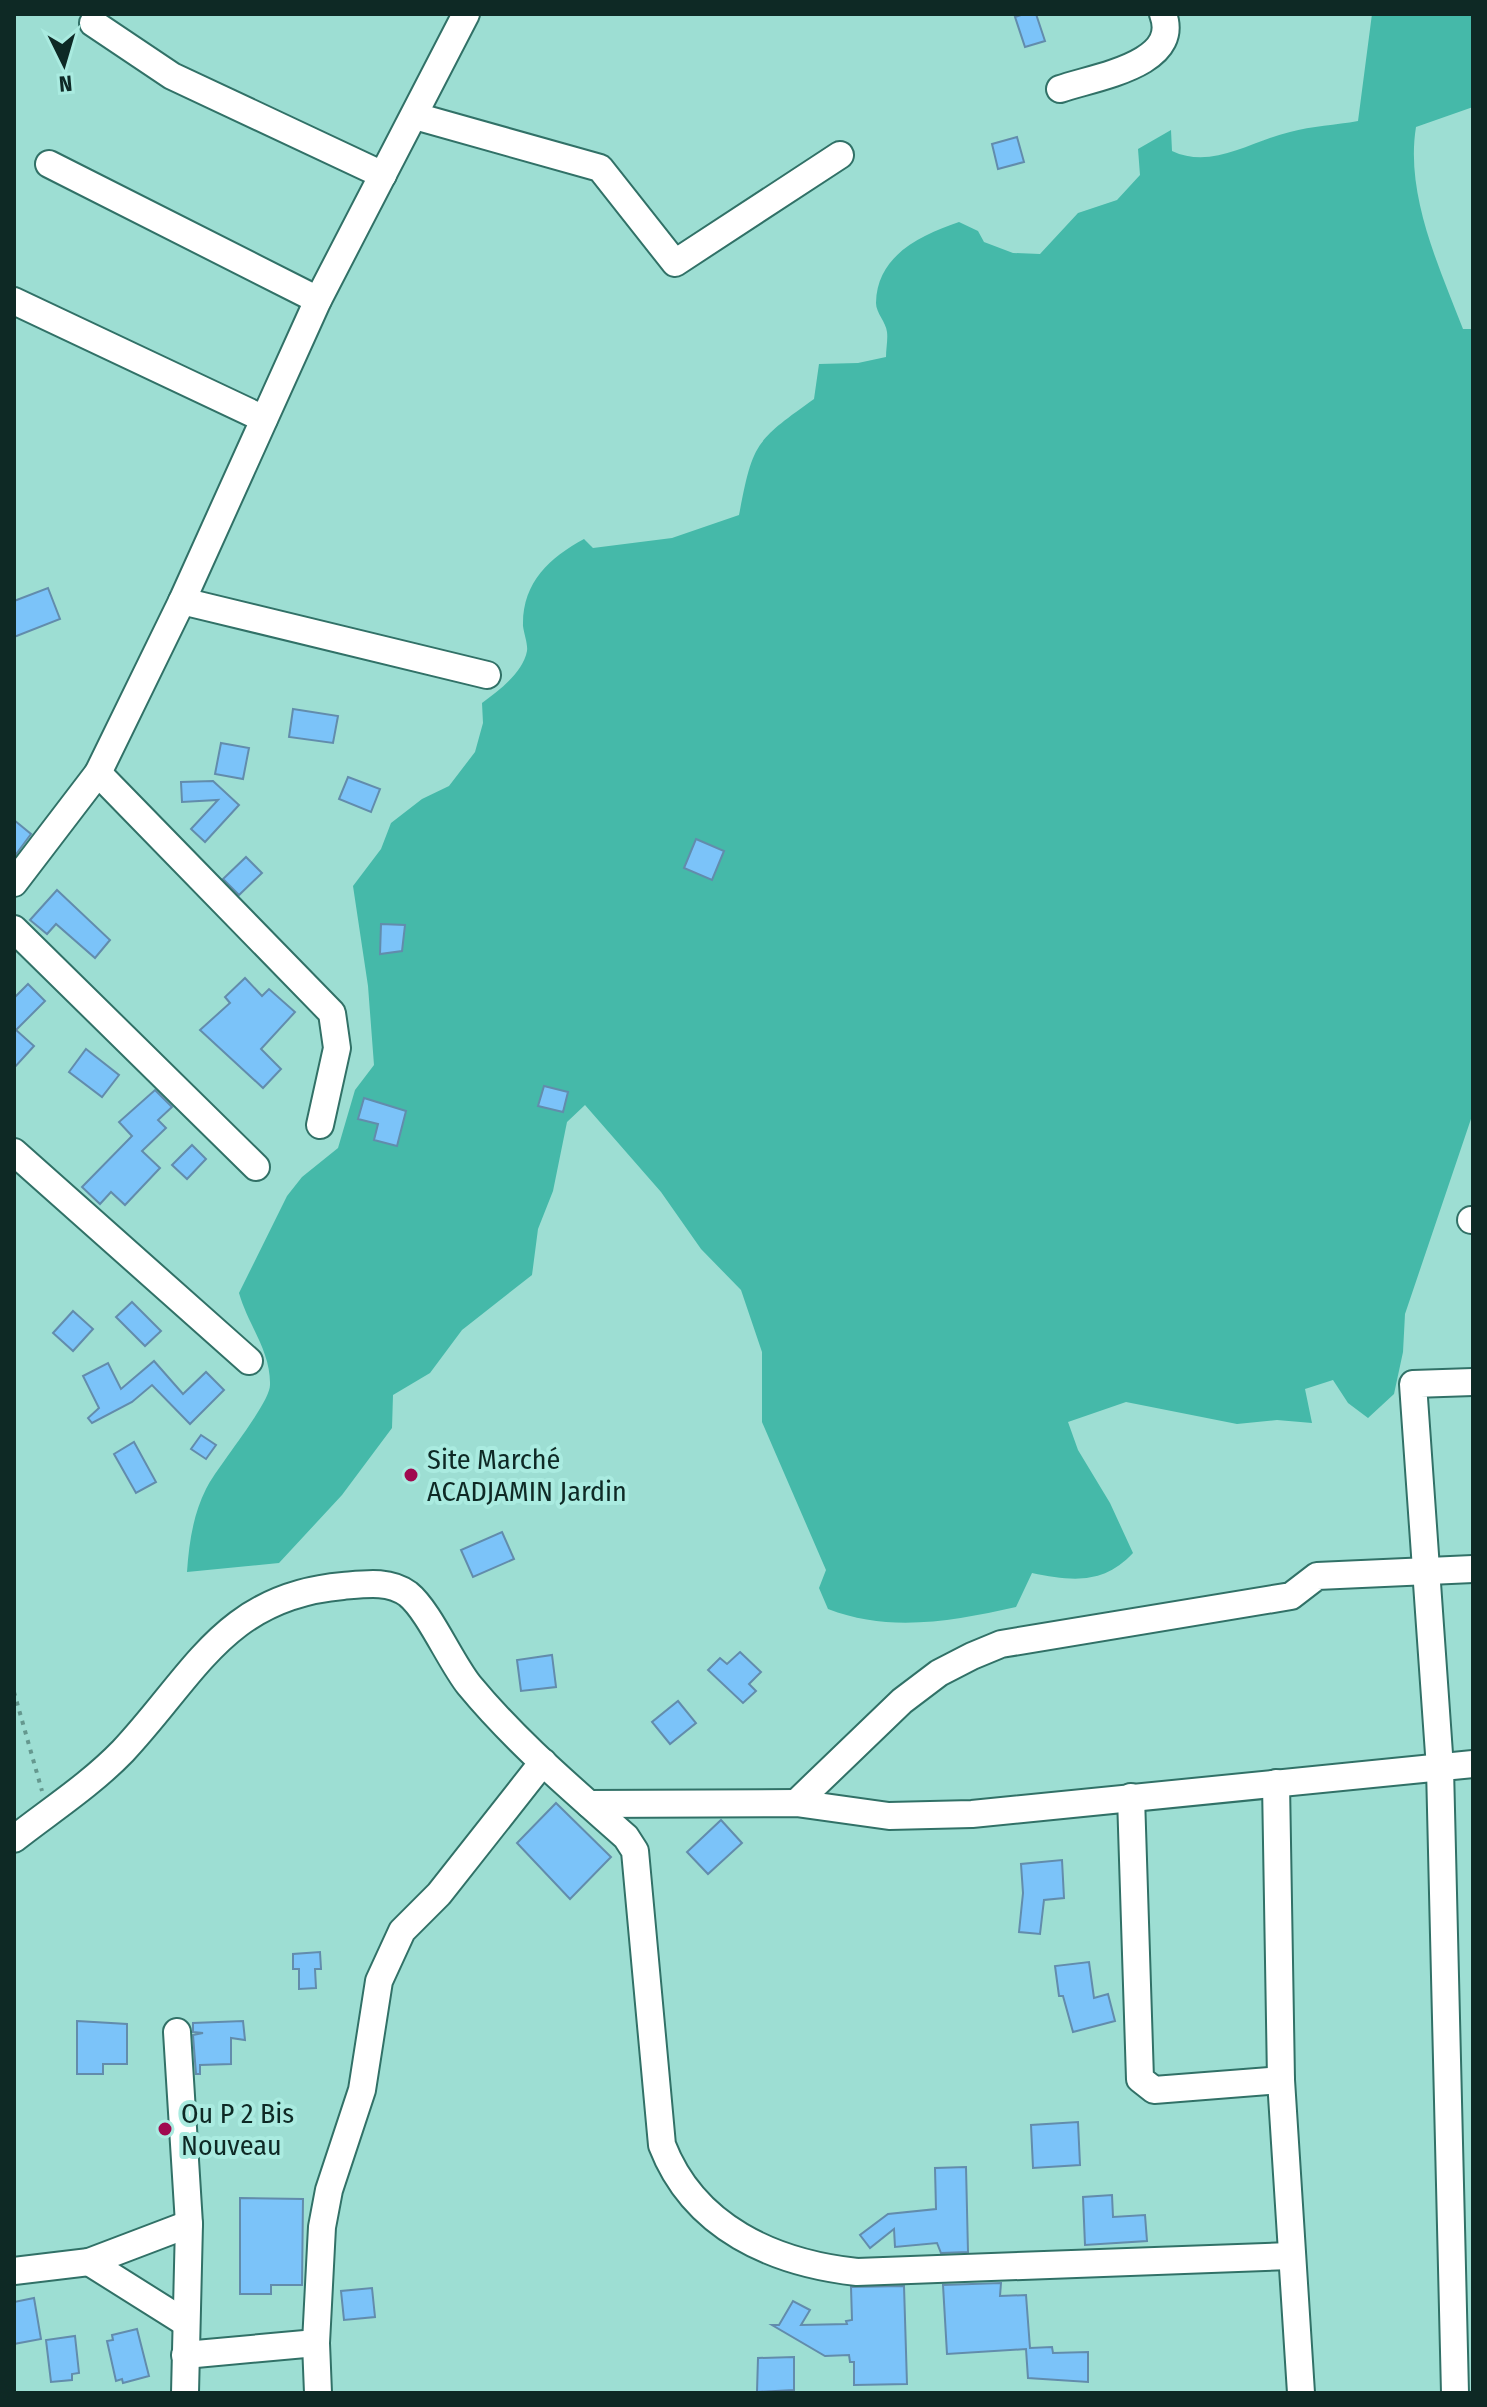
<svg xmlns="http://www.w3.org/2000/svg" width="1487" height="2407" font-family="'Fira Sans Condensed',sans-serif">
	<rect width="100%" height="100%" fill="#9dded3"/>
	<path fill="#45b9a9" d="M1372 14H1473V107L1416 127C1405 194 1439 267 1463 329H1473V1113L1405 1314 1403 1352 1394 1394 1368 1418 1348 1403 1333 1380 1305 1389 1312 1423 1277 1420 1237 1424 1126 1402 1068 1422 1078 1450 1110 1503 1133 1553C1103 1585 1072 1581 1032 1573L1016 1607C953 1621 890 1633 828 1609L819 1588 826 1570 762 1422V1352L741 1290 701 1249 661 1192 585 1105 567 1122 553 1191 538 1229 532 1275 462 1330 430 1373 393 1395 392 1428 342 1495 279 1563 187 1572C189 1543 193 1515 206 1489 218 1465 270 1404 270 1385 271 1351 248 1325 239 1293L287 1196 302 1177 338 1148 355 1090 374 1065 368 986 353 886 381 849 391 823 422 799 449 786 475 752 483 723 482 703C498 691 523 673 527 651 528 644 524 634 523 626 522 583 549 558 584 539L593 548 672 538 739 515C753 443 754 442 814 399L819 364 858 363 886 357C886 349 888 339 887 332 886 322 876 313 876 303 877 255 921 235 959 222L978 231 984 242 1013 253 1040 254 1078 213 1117 200 1140 175 1138 149 1171 130 1172 151C1212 170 1251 141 1290 132 1312 126 1336 125 1358 121Z"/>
	<g fill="#7bc3f9" stroke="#628cac" stroke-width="2">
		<path d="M1024 14H1036L1045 41 1025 47 1015 17Z"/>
		<path d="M1017 137 1024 162 998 169 992 144Z"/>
		<path d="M48 588 60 619 14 637V601Z"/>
		<path d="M293 709 338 716 333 743 289 737Z"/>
		<path d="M221 743 249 748 243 779 215 774Z"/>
		<path d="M348 777 380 789 371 812 339 799Z"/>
		<path d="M213 781 239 805 205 842 191 829 218 800 182 802 181 782Z"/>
		<path d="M14 820 31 834 14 857Z"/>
		<path d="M696 839 724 851 712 880 684 868Z"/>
		<path d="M246 857 262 873 239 895 223 879Z"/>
		<path d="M57 890 110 940 95 958 56 924 47 934 30 920Z"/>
		<path d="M381 924 405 925 402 951 380 954Z"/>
		<path d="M245 978 262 996 269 989 295 1012 261 1049 281 1069 263 1088 200 1030 230 1003 225 997Z"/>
		<path d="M28 984 45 1001 16 1030 34 1046 14 1068V998Z"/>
		<path d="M86 1049 119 1075 102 1097 69 1072Z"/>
		<path d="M544 1086 568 1092 563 1112 538 1106Z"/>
		<path d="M155 1090 172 1107 158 1120 166 1128 142 1151 160 1168 125 1205 111 1192 100 1204 82 1187 132 1136 119 1122Z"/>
		<path d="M364 1098 406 1111 397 1146 374 1140 378 1124 358 1119Z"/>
		<path d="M192 1145 206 1159 187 1179 172 1165Z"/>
		<path d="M132 1302 161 1331 145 1346 116 1317Z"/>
		<path d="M73 1311 93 1329 73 1351 53 1333Z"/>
		<path d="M154 1361 183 1394 206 1372 224 1390 190 1424 152 1385 132 1402 92 1423 88 1418 99 1408 83 1376 108 1363 121 1389Z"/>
		<path d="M201 1435 216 1445 206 1459 191 1449Z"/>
		<path d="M134 1442 156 1482 136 1493 114 1454Z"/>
		<path d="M502 1532 514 1559 473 1577 461 1550Z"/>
		<path d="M740 1652 761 1672 749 1684 756 1691 743 1703 708 1670 720 1658 727 1664Z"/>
		<path d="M552 1655 556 1687 521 1691 517 1660Z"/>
		<path d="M678 1701 696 1723 670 1744 652 1722Z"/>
		<path d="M556 1803 611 1857 570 1899 517 1843Z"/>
		<path d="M721 1820 742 1843 708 1874 687 1852Z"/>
		<path d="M1062 1860 1064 1898 1044 1900 1040 1934 1019 1932 1023 1893 1021 1864Z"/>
		<path d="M320 1952 321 1969H315L316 1988 299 1989V1969H293V1954Z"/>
		<path d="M1089 1962 1094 1998 1108 1994 1115 2021 1073 2032 1063 1996H1059L1055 1966Z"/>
		<path d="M77 2021 127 2024V2064H103V2074H77Z"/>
		<path d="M243 2021 245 2040 231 2038V2064L200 2065V2074H196L193 2035 203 2033 193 2032V2023Z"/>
		<path d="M1078 2122 1080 2165 1033 2168 1031 2125Z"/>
		<path d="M966 2167 968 2252 941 2253 937 2243 895 2247 894 2229 870 2248 860 2235 888 2214 936 2209 935 2168Z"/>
		<path d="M1112 2195 1113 2217 1145 2215 1147 2241 1085 2245 1083 2197Z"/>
		<path d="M240 2198 303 2199 302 2285H271V2294H240Z"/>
		<path d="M1001 2283 1000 2296 1026 2295 1030 2348 1052 2347 1053 2353 1088 2352V2382L1028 2378 1026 2349 947 2354 943 2285Z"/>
		<path d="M904 2286 907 2384 854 2385V2362H850L849 2355 825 2356 772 2325H779L793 2301 810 2310 801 2325 847 2324 846 2321 852 2320 851 2287Z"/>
		<path d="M372 2288 375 2317 344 2320 341 2291Z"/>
		<path d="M34 2298 41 2339 14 2344V2302Z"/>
		<path d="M137 2329 149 2376 123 2383 122 2379 116 2381 107 2341 113 2340 112 2335Z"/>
		<path d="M75 2336 79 2373 72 2374V2380L51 2382 46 2340Z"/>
		<path d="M794 2357V2390L757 2392 758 2358Z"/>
	</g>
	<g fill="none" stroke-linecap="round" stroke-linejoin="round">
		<defs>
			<g id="minor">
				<path d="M93 23 172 76 383 175"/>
				<path d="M1060 89C1094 77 1182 65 1163 14"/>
				<path d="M415 116 600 168 675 263 840 155"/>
				<path d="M49 164 318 300"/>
				<path d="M14 301 264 419"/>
				<path d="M182 601 487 675"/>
				<path d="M98 773 332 1013 337 1048 320 1125"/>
				<path d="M14 883 98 773 182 601 318 300 466 14"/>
				<path d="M14 929 256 1167"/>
				<path d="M14 1152 249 1361"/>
				<path d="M1471 1220H1473"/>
				<path d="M1276 1783 1281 2080 1301 2393"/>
				<path d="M1131 1797 1140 2079 1154 2090 1281 2080"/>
				<path d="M796 1803 902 1701 939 1673 972 1656 1001 1644 1291 1596 1317 1576 1473 1569"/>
				<path d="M589 1804 796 1803 889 1816 972 1814 1473 1764"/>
				<path d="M14 1839C51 1810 90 1785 123 1751 195 1674 225 1596 343 1586 365 1584 389 1580 408 1594 429 1611 450 1661 469 1685 516 1742 571 1788 626 1837L635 1851 662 2145C694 2228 774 2263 857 2272L1290 2256"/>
				<path d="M177 2032 189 2224 185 2393"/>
				<path d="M89 2262 186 2323"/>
				<path d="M14 2271 89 2262 189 2224"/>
				<path d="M185 2355 316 2343"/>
				<path d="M318 2393 316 2343 322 2227 329 2190 362 2090 379 1981 402 1931 439 1894 543 1762"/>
				<path d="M1455 2393 1440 1768 1413 1384 1473 1382"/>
			</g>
		</defs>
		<use href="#minor" stroke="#317167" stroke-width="30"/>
		<path stroke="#65988f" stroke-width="4" stroke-dasharray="4 6" stroke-linecap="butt" d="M14 1692 42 1791"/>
		<use href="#minor" stroke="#fff" stroke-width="26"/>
	</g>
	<g fill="#a0094f" stroke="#aaebe0" stroke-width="3">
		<circle cx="411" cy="1475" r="8"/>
		<circle cx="165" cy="2129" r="8"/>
	</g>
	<g text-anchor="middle" stroke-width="8" stroke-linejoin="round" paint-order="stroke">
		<g font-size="28" fill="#0e2925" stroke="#aaebe0" text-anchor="start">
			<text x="427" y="1469">Site Marché<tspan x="427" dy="32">ACADJAMIN Jardin</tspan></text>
			<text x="181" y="2123">Ou P 2 Bis<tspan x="181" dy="32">Nouveau</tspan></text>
		</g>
	</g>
	<rect width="1487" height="2407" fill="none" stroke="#0e2925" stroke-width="32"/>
	<g transform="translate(64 64) rotate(175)" stroke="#aaebe0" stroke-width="6" paint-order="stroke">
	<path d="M0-6L14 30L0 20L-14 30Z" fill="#0e2925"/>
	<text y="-12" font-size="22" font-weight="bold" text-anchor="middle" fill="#0e2925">N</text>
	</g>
</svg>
